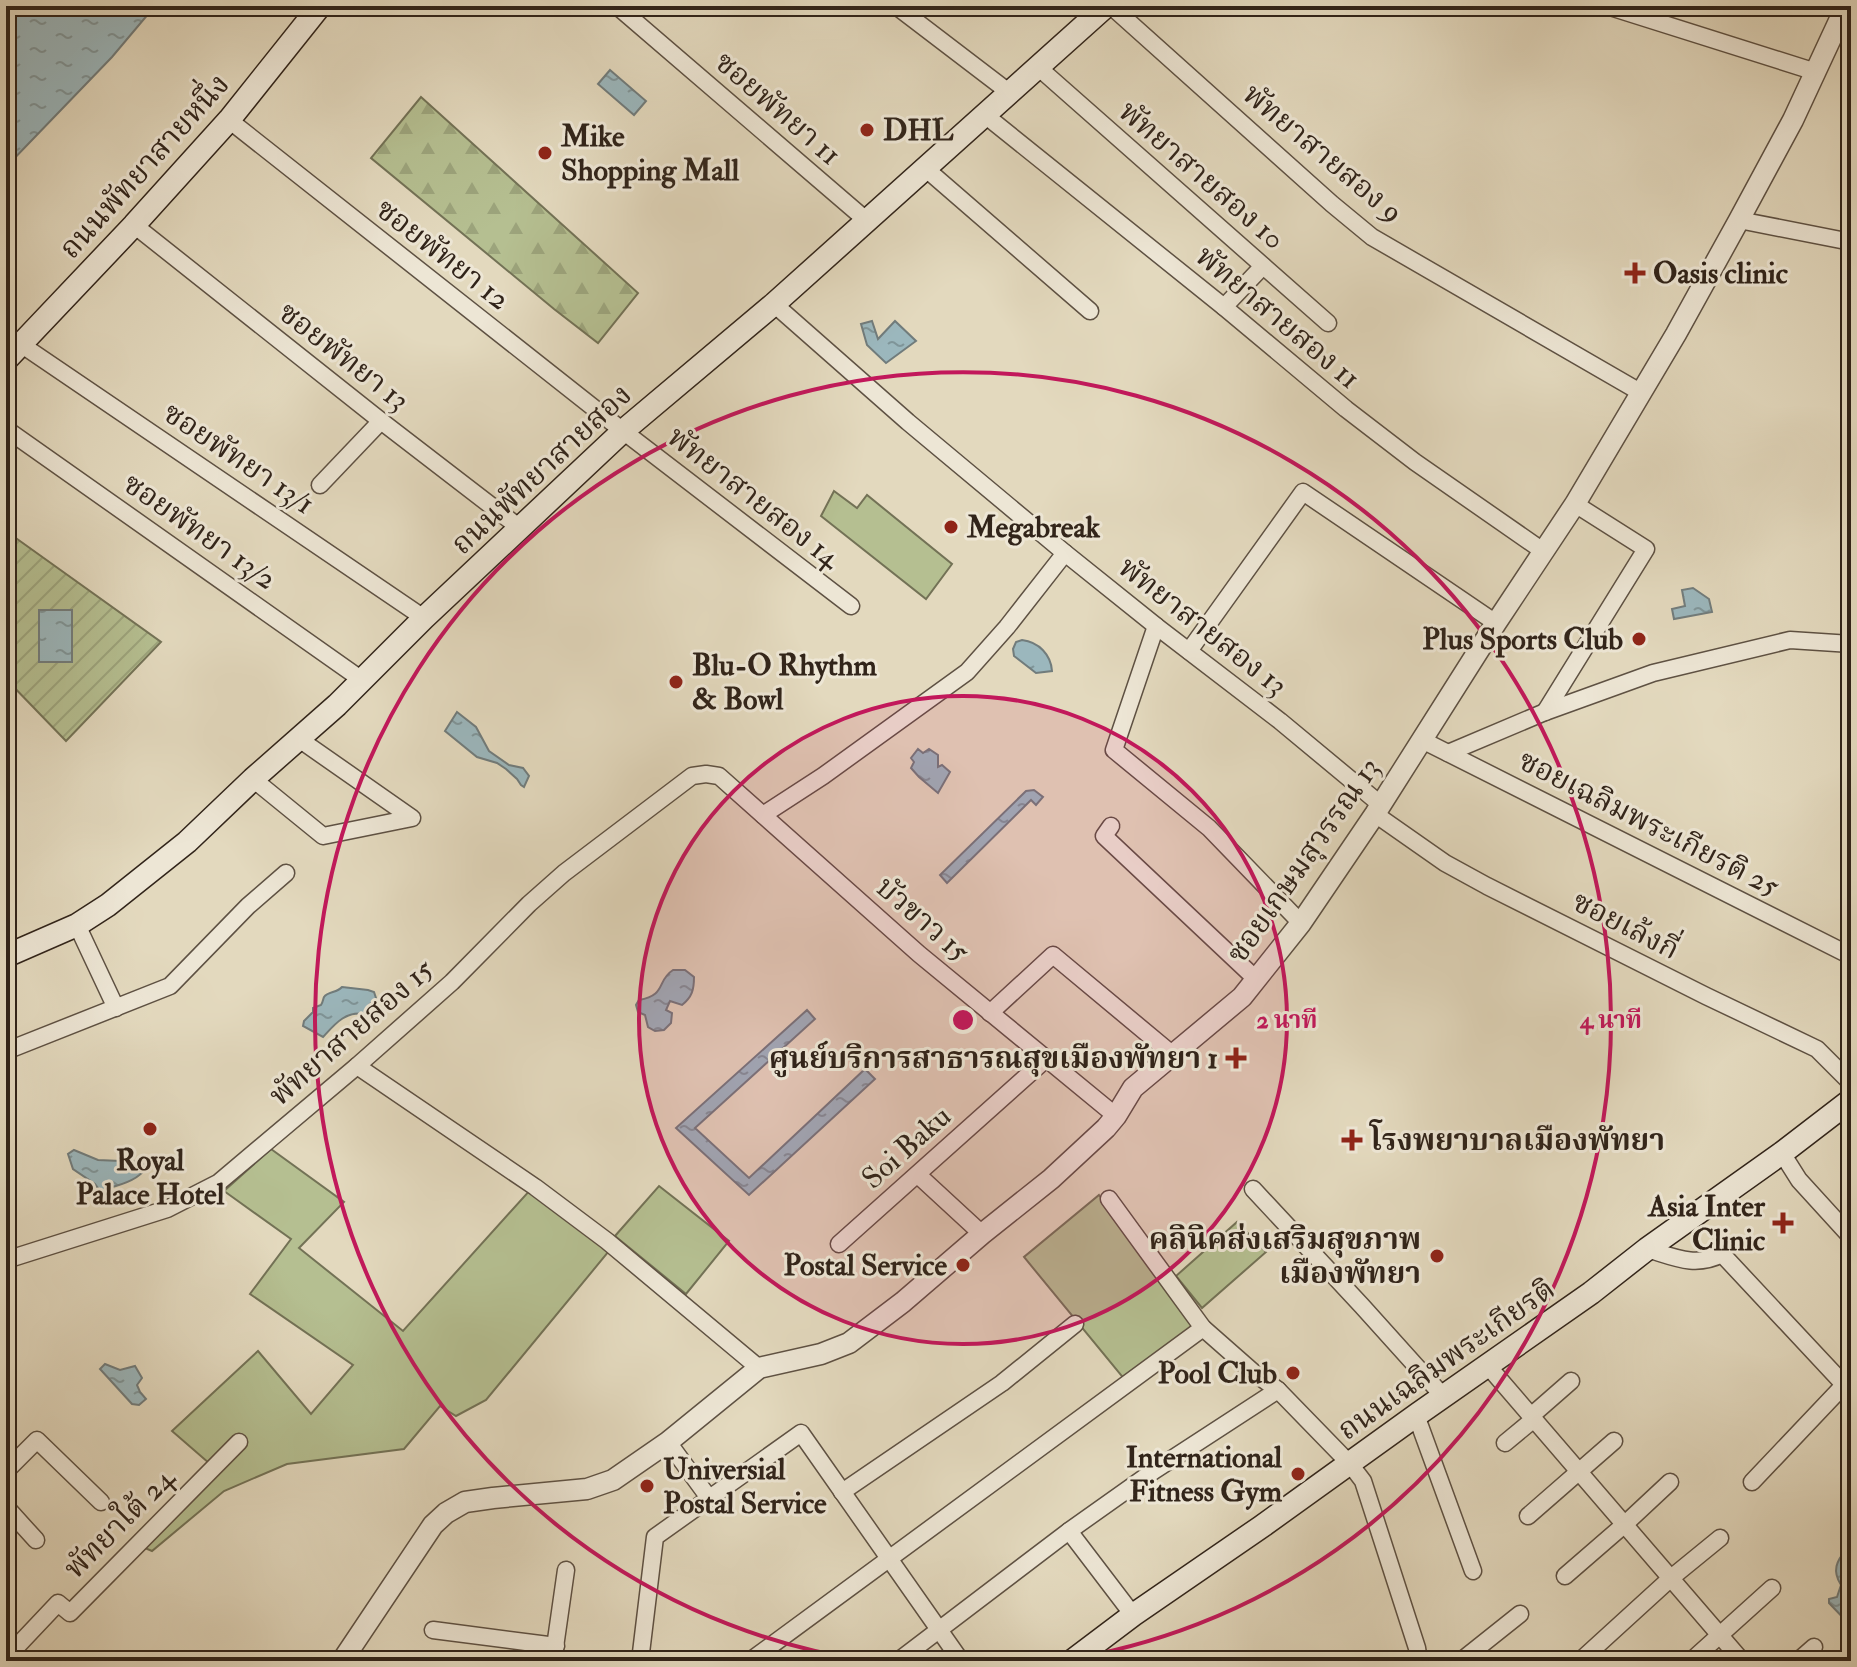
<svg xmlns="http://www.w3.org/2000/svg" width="1857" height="1667" font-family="'IM FELL Double Pica','Noto Serif Thai',serif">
	<defs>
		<pattern id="forest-firs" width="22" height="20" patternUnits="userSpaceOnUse" patternTransform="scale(2)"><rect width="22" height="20" fill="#b5bf91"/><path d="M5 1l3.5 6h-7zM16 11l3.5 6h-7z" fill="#9ca47c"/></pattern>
		<pattern id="garden-furrows" width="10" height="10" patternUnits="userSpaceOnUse" patternTransform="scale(2)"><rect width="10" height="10" fill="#b5bf91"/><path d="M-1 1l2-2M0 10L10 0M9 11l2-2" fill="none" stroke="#9ca47c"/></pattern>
		<pattern id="water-ripples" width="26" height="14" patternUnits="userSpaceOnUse" patternTransform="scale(2)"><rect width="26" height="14" fill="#9bb7bd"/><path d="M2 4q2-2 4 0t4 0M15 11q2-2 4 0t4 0" fill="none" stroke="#7f9599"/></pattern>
	</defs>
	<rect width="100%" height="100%" fill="#e3d9be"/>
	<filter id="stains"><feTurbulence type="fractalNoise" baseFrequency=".0025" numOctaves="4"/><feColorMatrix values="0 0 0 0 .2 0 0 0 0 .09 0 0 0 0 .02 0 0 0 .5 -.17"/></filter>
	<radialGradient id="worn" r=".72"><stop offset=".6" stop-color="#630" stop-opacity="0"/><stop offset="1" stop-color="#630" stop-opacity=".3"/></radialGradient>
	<g fill="#b5bf91" stroke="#737256" stroke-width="2">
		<path d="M834 491 857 508 867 495 952 564 926 599 821 516Z"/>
		<path d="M271 1149 344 1202 299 1248 403 1331 531 1189 609 1251 486 1400 456 1416 440 1406 404 1449 287 1464 224 1491 152 1551 140 1546 217 1470 172 1431 258 1351 311 1414 353 1365 250 1294 291 1239 224 1191Z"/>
		<path d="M659 1186 729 1241 686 1294 615 1236Z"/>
		<path d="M1099 1195 1195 1322 1194 1329 1125 1380 1024 1257Z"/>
		<path d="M1237 1222 1266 1252 1202 1308 1176 1276Z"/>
	</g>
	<path fill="url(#forest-firs)" stroke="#737256" stroke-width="2" d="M421 97 638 293 598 343 554 309 371 158Z"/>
	<path fill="url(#garden-furrows)" stroke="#737256" stroke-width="2" d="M6 531 161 642 66 741 6 679Z"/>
	<g fill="url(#water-ripples)" stroke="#717c7c" stroke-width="2">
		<path d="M6 6H155L112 57 6 167Z"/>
		<path d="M610 70 646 101 634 115 598 84Z"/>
		<path d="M872 321 878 339 895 321 916 341 886 363 867 345 861 324Z"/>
		<path d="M1693 588 1709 599 1712 612 1674 619 1672 609 1685 606 1682 590Z"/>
		<rect x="39" y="610" width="33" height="52"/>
		<path d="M1022 640C1039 642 1051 655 1052 671L1036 673 1014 656 1013 649 1016 642Z"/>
		<path d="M457 712 476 727 489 751 509 765 523 768 529 776 524 787 521 785 517 779 506 769 497 763 477 757 445 731Z"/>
		<path d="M918 749 923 753 929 749 938 755V767L942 765 950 772 938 793 919 777 911 768 914 762 911 758Z"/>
		<path d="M1034 790 1043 797 1036 805 1031 800 947 883 940 875 1026 791Z"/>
		<path d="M673 970H685L694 977C694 990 692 997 682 1005L670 1001 666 1010 672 1013 671 1023 664 1030 655 1031 648 1027 645 1015 638 1012 636 1005 639 1000C667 995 656 981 673 970Z"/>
		<path d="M342 987 368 990 374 992 376 998 368 1006 365 1014C345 1011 335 1024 323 1037L303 1026 304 1021 313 1012V1008L321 1005C323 1002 323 999 324 997 328 991 337 993 342 987Z"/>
		<path d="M807 1010 815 1019 695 1128 749 1178 865 1069 875 1079 749 1195 676 1128Z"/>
		<path d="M74 1150 98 1160 143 1162 145 1169C138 1180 121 1185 108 1188L111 1196 103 1195 95 1184 73 1169 68 1154Z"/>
		<path d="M105 1364 120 1370 135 1366 142 1378 137 1385 140 1392 146 1399 139 1405 132 1404 100 1369Z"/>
		<path d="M1847 1549 1851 1553V1626L1829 1603V1599L1837 1597 1841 1585C1832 1571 1836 1561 1847 1549Z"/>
	</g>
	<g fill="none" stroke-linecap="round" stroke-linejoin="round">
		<defs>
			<g id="minor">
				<path d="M617 6 866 220"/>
				<path d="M896 6 1010 93"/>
				<path d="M1111 6 1332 204 1372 237 1640 392"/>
				<path d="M1607 6 1816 72"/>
				<path d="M1039 68 1328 323"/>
				<path d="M985 115 1224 307 1346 409 1415 462 1543 551"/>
				<path d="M229 120 623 431 851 606"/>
				<path d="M925 168 1090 311"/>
				<path d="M1739 220 1851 242"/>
				<path d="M134 225 381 421 520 528"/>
				<path d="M774 304 908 422 1065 553 1156 626 1280 721 1380 804"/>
				<path d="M1224 307 1263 266"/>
				<path d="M22 345 424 618"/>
				<path d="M6 429 362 680"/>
				<path d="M320 485 381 421"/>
				<path d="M1156 626 1114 750 1209 828 1301 923"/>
				<path d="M1189 651 1303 492 1496 623"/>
				<path d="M1545 712 1646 549 1575 504"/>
				<path d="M1422 740 1851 956"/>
				<path d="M1448 753 1545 712 1653 673 1790 640 1851 644"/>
				<path d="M253 779 323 836 412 818 299 739"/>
				<path d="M1375 814 1445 863 1487 886 1706 996 1817 1049 1851 1083"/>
				<path d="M763 815 823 776 967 672 1007 627 1065 553"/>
				<path d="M1111 826 1104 836 1257 980"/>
				<path d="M77 925 116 1008"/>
				<path d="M990 1013 1053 955 1173 1055"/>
				<path d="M6 1051 170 986 248 906 286 873"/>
				<path d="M357 1066 535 1187 607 1241 759 1368"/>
				<path d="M1782 1153 1799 1180 1851 1237"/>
				<path d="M918 1175 982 1234"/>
				<path d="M1253 1189 1362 1306 1443 1396"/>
				<path d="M1109 1199 1203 1328 1253 1372 1278 1390 1350 1464 1363 1481 1417 1648 1419 1661"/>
				<path d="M839 1244 1046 1059"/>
				<path d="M1647 1249C1674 1257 1695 1268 1722 1254L1851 1392"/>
				<path d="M6 1260 167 1209 218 1183 357 1066 452 982 529 904 564 873 692 776 706 774 719 776 919 954 1116 1116"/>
				<path d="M1488 1366 1742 1661"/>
				<path d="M1416 1415 1473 1571"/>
				<path d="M1531 1416 1571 1381"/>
				<path d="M668 1442 709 1498"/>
				<path d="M1505 1443 1534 1419"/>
				<path d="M6 1471 37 1440 101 1502"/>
				<path d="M1752 1482 1844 1385"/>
				<path d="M842 1492 1002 1383 1075 1324"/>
				<path d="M6 1507 36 1540"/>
				<path d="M1528 1516 1614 1441"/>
				<path d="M1069 1531 1133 1615"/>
				<path d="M1565 1576 1625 1524 1670 1482"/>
				<path d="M433 1630 556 1646"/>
				<path d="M6 1658 58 1603 70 1613 239 1442"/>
				<path d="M553 1661 566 1570"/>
				<path d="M640 1661 655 1537 801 1433 961 1661"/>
				<path d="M750 1661 1203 1328"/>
				<path d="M898 1661 1069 1531 1155 1470 1278 1390"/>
				<path d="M1461 1661 1520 1614"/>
				<path d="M1580 1661 1671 1578 1720 1538"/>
				<path d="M1691 1661 1772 1588"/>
				<path d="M1798 1661 1814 1647"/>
			</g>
			<path id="tertiary" d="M342 1661 433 1525 446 1513 465 1502 493 1498 587 1489 613 1480 668 1442 759 1368 821 1354 849 1343 903 1302 982 1234 1051 1179 1106 1128 1116 1116 1133 1088 1242 997 1301 923 1375 814 1496 623 1575 504 1676 334 1739 220 1793 120 1846 6"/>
			<g id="secondary">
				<path d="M6 360 134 225 229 120 320 6"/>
				<path d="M6 956 77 925 108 905 187 842 253 779 337 705 424 618 623 431 774 304 1106 6"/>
				<path d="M1072 1661 1133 1615 1261 1527 1418 1414 1591 1293 1647 1249 1782 1153 1851 1100"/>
			</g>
		</defs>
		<use href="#minor" stroke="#5e5143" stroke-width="19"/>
		<use href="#tertiary" stroke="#5e5143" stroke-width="23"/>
		<use href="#secondary" stroke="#31241a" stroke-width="25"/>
		<use href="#minor" stroke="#ede6d5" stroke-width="16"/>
		<use href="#tertiary" stroke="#ede6d5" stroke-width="20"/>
		<use href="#secondary" stroke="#ede6d5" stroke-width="22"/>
	</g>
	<circle cx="963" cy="1020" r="324" fill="#c2185b" fill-opacity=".12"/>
	<g fill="none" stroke="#c2185b" stroke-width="4">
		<circle cx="963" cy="1020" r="324"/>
		<path d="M867 1661A648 648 0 1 1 1059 1661"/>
	</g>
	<g fill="#8f2418" stroke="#ede6d5" stroke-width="3">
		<circle cx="867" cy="130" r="8"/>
		<circle cx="545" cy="153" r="8"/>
		<path d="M1631 261h8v8h8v8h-8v8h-8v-8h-8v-8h8z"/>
		<circle cx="951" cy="527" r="8"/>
		<circle cx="1639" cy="639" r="8"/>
		<circle cx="676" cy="682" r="8"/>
		<path d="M1232 1046h8v8h8v8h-8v8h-8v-8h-8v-8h8z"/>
		<circle cx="150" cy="1129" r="8"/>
		<path d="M1348 1128h8v8h8v8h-8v8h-8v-8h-8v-8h8z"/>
		<path d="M1779 1211h8v8h8v8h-8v8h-8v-8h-8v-8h8z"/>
		<circle cx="1437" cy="1256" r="8"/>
		<circle cx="963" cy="1265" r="8"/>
		<circle cx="1293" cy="1373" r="8"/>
		<circle cx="1298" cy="1474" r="8"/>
		<circle cx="647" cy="1486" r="8"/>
	</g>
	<g text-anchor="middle" stroke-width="6" stroke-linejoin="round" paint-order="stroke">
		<g font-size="30" fill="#31241a" stroke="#ede6d5">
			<text transform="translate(778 108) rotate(41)" y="10">ซอยพัทยา 11</text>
			<text transform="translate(1323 153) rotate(40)" y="10">พัทยาสายสอง 9</text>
			<text transform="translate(144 166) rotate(-48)" y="10">ถนนพัทยาสายหนึ่ง</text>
			<text transform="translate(1202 175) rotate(41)" y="10">พัทยาสายสอง 10</text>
			<text transform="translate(443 254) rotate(38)" y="10">ซอยพัทยา 12</text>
			<text transform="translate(1278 317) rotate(40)" y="10">พัทยาสายสอง 11</text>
			<text transform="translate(344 356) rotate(38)" y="10">ซอยพัทยา 13</text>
			<text transform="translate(239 458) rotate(34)" y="10">ซอยพัทยา 13/1</text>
			<text transform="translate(541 469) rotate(-43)" y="10">ถนนพัทยาสายสอง</text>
			<text transform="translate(754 497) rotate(38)" y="10">พัทยาสายสอง 14</text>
			<text transform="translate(200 531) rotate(35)" y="10">ซอยพัทยา 13/2</text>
			<text transform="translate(1203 626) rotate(38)" y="10">พัทยาสายสอง 13</text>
			<text transform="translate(1649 823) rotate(27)" y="10">ซอยเฉลิมพระเกียรติ 25</text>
			<text transform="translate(1303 860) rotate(-55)" y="10">ซอยเกษมสุวรรณ 13</text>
			<text transform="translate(923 919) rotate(41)" y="10">บัวขาว 15</text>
			<text transform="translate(1626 925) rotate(27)" y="10">ซอยเล้งกี่</text>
			<text transform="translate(351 1032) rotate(-41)" y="10">พัทยาสายสอง 15</text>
			<text transform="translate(906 1147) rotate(-42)" y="10">Soi Baku</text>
			<text transform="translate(1446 1359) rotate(-35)" y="10">ถนนเฉลิมพระเกียรติ</text>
			<text transform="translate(119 1523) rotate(-45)" y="10">พัทยาใต้ 24</text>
		</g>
		<g font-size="30" font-weight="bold" fill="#31241a" stroke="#ede6d5" text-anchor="start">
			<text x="883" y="140">DHL</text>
			<text x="561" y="146">Mike<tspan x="561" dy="34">Shopping Mall</tspan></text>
			<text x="1653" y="283">Oasis clinic</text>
			<text x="967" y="537">Megabreak</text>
			<text x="1623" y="649" text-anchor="end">Plus Sports Club</text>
			<text x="692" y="675">Blu-O Rhythm<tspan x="692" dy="34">&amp; Bowl</tspan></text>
			<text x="1218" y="1068" text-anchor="end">ศูนย์บริการสาธารณสุขเมืองพัทยา 1</text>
			<text x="1370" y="1150">โรงพยาบาลเมืองพัทยา</text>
			<text x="150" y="1170" text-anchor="middle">Royal<tspan x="150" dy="34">Palace Hotel</tspan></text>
			<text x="1765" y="1216" text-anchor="end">Asia Inter<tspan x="1765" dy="34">Clinic</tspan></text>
			<text x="1421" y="1249" text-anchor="end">คลินิคส่งเสริมสุขภาพ<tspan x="1421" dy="34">เมืองพัทยา</tspan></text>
			<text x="947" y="1275" text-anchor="end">Postal Service</text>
			<text x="1277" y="1383" text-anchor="end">Pool Club</text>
			<text x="1282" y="1467" text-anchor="end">International<tspan x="1282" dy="34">Fitness Gym</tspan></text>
			<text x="663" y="1479">Universial<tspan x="663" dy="34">Postal Service</tspan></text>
		</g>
	</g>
	<circle cx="963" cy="1020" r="12" fill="#c2185b" stroke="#ede6d5" stroke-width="4"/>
	<g font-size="24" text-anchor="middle" font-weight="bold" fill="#c2185b" stroke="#ede6d5" stroke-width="6" stroke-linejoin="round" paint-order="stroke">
		<text x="1287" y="1028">2 นาที</text>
		<text x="1611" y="1028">4 นาที</text>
	</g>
	<rect width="1857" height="1667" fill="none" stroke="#e3d9be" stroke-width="32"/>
	<rect x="8" y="8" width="1841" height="1651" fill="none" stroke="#31241a" stroke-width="4"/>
	<rect x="16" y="16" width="1825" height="1635" fill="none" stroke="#31241a" stroke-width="2"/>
	<rect width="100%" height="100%" filter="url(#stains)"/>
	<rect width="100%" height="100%" fill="url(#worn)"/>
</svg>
